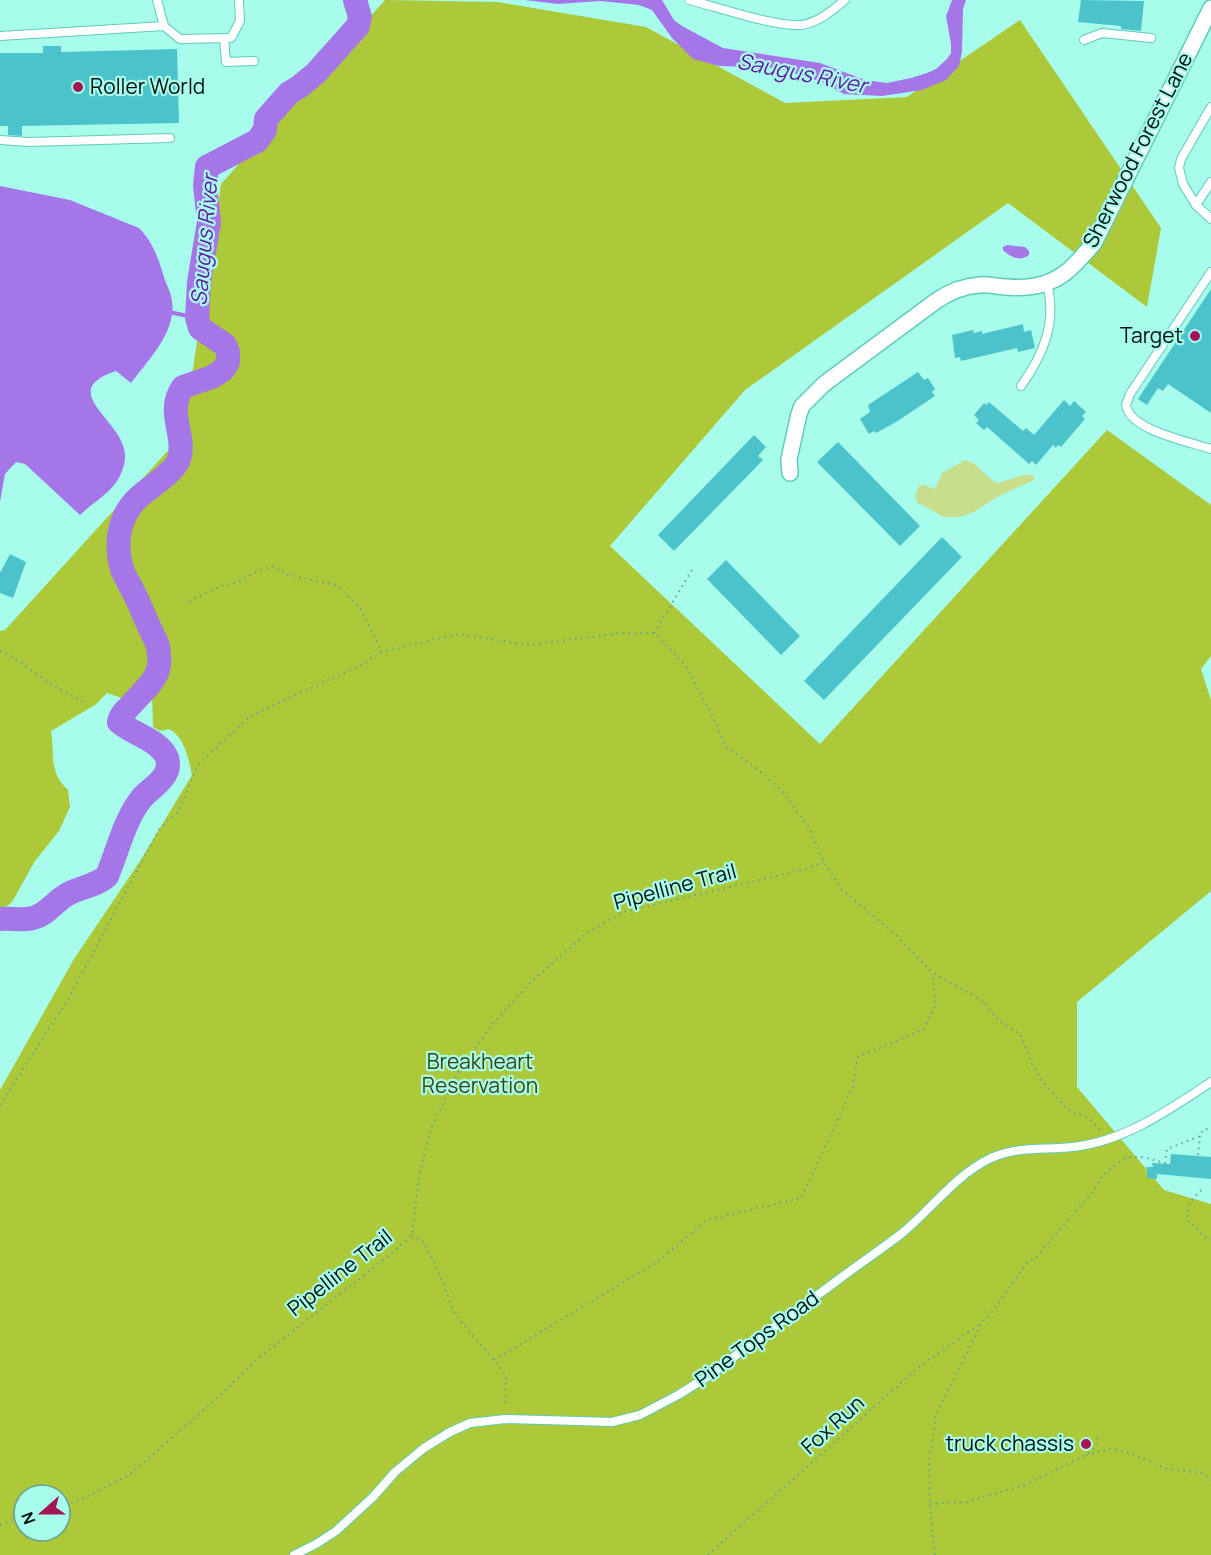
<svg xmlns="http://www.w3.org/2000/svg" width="1211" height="1555" font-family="Manrope,sans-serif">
	<rect width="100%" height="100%" fill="#a8fcec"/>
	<path fill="#c8de8c" d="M965 460C979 463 985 478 998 483L1024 475H1034V480L997 497 972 513 959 517H944L918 503 915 496 919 486 924 485 935 489 942 473Z"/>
	<path fill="#acc939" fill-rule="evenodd" d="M385 0 498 2 646 27 785 103 907 97 1020 20 1161 228 1147 307 1008 203 745 390 610 546 820 744 1107 430 1211 505V656L1201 669 1211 700V891L1077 1002V1087L1164 1190 1211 1204V1555H0V1090L74 959 140 861 192 775C189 760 184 736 169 729L160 731 153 727 152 693 143 686 131 689 122 698 107 693 95 705 51 731C55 755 48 771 68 790L70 807 59 831 35 861 12 902 7 906 0 908V631L5 630 183 434 221 184ZM24 1495H60V1531H24Z"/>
	<g fill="#a576e8">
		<path d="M525 0H662L674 20 682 26 723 48 820 63 865 80 887 83 911 78 927 73 936 69 947 59 951 53V44L946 16 952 0H966L963 9 962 52 959 66 946 80 922 90 882 96 844 94 822 82 777 68 719 66 693 59 672 38 652 10 639 5 600 1 558 4Z"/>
		<path d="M0 186 70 200 139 228C152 241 158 257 163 274 165 281 169 289 171 296 180 329 148 360 131 383L116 371C53 392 128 422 125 458 122 488 99 497 80 515L25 464 16 462 5 474 0 502Z"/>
		<path d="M1007 245 1025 247 1029 251V255C1020 262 1010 257 1003 250V247Z"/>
	</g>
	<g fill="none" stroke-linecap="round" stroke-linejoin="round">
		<path stroke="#a576e8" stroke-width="4" d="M169 312 197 318"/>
		<path stroke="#a576e8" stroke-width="24" d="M0 919C11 918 23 921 33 918 48 914 55 901 68 894 81 887 96 886 107 876 118 850 124 821 141 799 151 787 173 777 167 758 160 740 132 734 119 722 120 716 124 712 129 707 149 684 166 676 157 643 149 628 143 612 136 597 132 588 127 581 123 572 114 545 118 515 140 496 150 487 175 472 179 459 187 436 165 412 183 387L212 377 223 370 228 362V352L225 345 200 328 197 318 199 282 209 222 205 185 207 167 257 141 265 130 266 119 289 93 299 87 316 73 358 26 360 17 355 0"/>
	</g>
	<g fill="#4cc3ca">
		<path d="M1081 0 1144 1 1141 31 1121 29V26L1078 22Z"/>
		<path d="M43 46H61V52L177 49 179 123 22 126V136L8 135V126H0V53H43Z"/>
		<path d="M1211 289V413L1168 384 1163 391 1158 388 1147 405 1138 399Z"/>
		<path d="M1023 324 1024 332 1031 330 1035 348 1018 352 1017 348 961 361 960 357 955 358 952 335 973 330 974 333 982 331V334Z"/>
		<path d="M918 372 924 380 928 378 935 389 932 392 935 396 896 422 876 433 874 431 869 434 860 419 870 412 868 405Z"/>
		<path d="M1064 400 1070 406 1074 401 1086 412 1082 416 1085 419 1061 447 1058 445 1056 448 1053 445 1036 465 1032 461 1029 464 987 427 984 430 976 423 979 420 974 415 984 403 986 405 989 402 1023 431 1026 428 1034 435Z"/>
		<path d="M754 435 766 447 758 456 763 460 674 551 658 535Z"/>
		<path d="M838 442 920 526 900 546 817 462Z"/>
		<path d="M942 537 962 557 824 700 804 681Z"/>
		<path d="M10 554 26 562 13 598 0 593V573Z"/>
		<path d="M726 560 800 636 781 655 707 579Z"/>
		<path d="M1171 1154 1211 1157V1179L1157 1174V1179L1147 1178V1167H1153L1152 1163 1170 1164Z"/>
	</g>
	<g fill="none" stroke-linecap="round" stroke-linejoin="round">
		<defs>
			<g id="lane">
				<path d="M157 0 164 26"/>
				<path d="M689 0C718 7 774 27 801 25 818 23 833 10 845 0"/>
				<path d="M0 36 164 26 180 39 231 38 240 21 239 0"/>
				<path d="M224 38 226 62 254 61"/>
				<path d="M1084 40 1102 33 1151 38"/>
				<path d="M1211 107 1181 159 1179 168 1183 184 1196 205 1211 219"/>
				<path d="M0 140 29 142 170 138"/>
				<path d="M1196 205 1211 182"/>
				<path d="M1211 272 1130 394 1126 405C1129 430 1190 442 1211 449"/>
				<path d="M1021 386C1044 354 1057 322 1047 283"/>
				<path d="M294 1555 316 1544 336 1531 373 1497 395 1472 424 1448 450 1432 470 1423 505 1419 612 1422 640 1415 678 1395 710 1375C751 1344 793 1313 834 1283 856 1266 879 1251 901 1234 931 1210 955 1175 991 1158 1018 1146 1044 1150 1072 1147 1123 1142 1169 1110 1211 1082"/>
			</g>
			<path id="street" d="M790 473 789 459 799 414 802 406 824 384 936 301C949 292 963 286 980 285 989 284 998 287 1007 287 1028 289 1049 285 1065 273 1076 265 1085 253 1094 243L1211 8"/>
		</defs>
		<use href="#lane" stroke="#5eccba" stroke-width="10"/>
		<use href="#street" stroke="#5eccba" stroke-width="18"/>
		<g stroke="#67a196" stroke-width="2" stroke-dasharray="1.5 4.5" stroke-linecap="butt">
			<path d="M189 601 221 586 238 582 256 572 273 566 288 575 336 585 359 606 382 652"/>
			<path d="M654 633 692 570"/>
			<path d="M0 651 11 656 46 681 83 702"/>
			<path d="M0 1105 67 1001 160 828 179 811 198 765 250 716 361 665 382 652 458 634 529 645 622 633H654L686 666 716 723 725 746 756 768 782 791 809 828 824 862 841 889 895 934 932 972 984 1002 999 1021 1020 1034 1031 1062 1041 1080 1068 1110 1089 1118 1100 1130"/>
			<path d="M1198 1155 1200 1136"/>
			<path d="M1201 1190 1190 1202 1186 1219 1205 1237 1211 1239"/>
			<path d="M412 1235 424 1242 436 1266 455 1314 506 1375 505 1407"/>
			<path d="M494 1360 657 1262 707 1220 801 1198 852 1089 858 1057 924 1029 936 1004 932 973"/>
			<path d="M1086 1455 1110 1449 1131 1453 1164 1468 1203 1473 1211 1480"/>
			<path d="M930 1504 967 1502 1024 1485 1084 1456 1096 1447 1098 1435"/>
			<path d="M60 1507 84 1498 129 1475 214 1401 260 1357 392 1253 412 1235 419 1176 430 1130 461 1067 493 1024 532 981 587 933 623 912 802 870 824 862"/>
			<path d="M0 1525 24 1515"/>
			<path d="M708 1555 920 1366 980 1324"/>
			<path d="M935 1555 930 1508 929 1462 936 1415 982 1322 989 1316 1027 1263 1036 1257 1091 1194 1103 1175 1115 1165 1128 1157H1143L1165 1163 1167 1149 1200 1136 1203 1130 1211 1128"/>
		</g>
		<use href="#lane" stroke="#fff" stroke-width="8"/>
		<use href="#street" stroke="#fff" stroke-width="15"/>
	</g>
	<g fill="#a41456" stroke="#a8fcec" stroke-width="2">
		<circle cx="78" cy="87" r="6"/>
		<circle cx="1195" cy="336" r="6"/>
		<circle cx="1086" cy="1444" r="6"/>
	</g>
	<g text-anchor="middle" stroke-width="4.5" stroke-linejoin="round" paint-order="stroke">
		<g font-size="21" fill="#00100d" stroke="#a8fcec" text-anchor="end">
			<text x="90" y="94" text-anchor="start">Roller World</text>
			<text x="1183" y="343">Target</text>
			<text x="1074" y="1451">truck chassis</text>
		</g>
		<g font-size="21" fill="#00100d" stroke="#a8fcec">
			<text transform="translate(1138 150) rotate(-63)" y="7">Sherwood Forest Lane</text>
			<text transform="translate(675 887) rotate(-15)" y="7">Pipelline Trail</text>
			<text transform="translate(340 1273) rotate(-38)" y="7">Pipelline Trail</text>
			<text transform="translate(757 1339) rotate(-36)" y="7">Pine Tops Road</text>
			<text transform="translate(833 1425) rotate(-42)" y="7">Fox Run</text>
		</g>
		<g font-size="21" fill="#3a450c" stroke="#a8fcec">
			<text x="480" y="1069">Breakheart<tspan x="480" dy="24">Reservation</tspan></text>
		</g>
		<g font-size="22" font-style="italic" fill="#631fa7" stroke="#a8fcec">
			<text transform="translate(802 73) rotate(11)" y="8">Saugus River</text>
			<text transform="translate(204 240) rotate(-85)" y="8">Saugus River</text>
		</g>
	</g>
	<g transform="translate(42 1513) rotate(249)"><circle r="28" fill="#a8fcec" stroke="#659e93" stroke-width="1.5"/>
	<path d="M0-4.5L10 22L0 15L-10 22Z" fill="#a41456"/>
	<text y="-9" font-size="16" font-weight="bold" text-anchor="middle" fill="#00100d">N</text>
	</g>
</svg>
